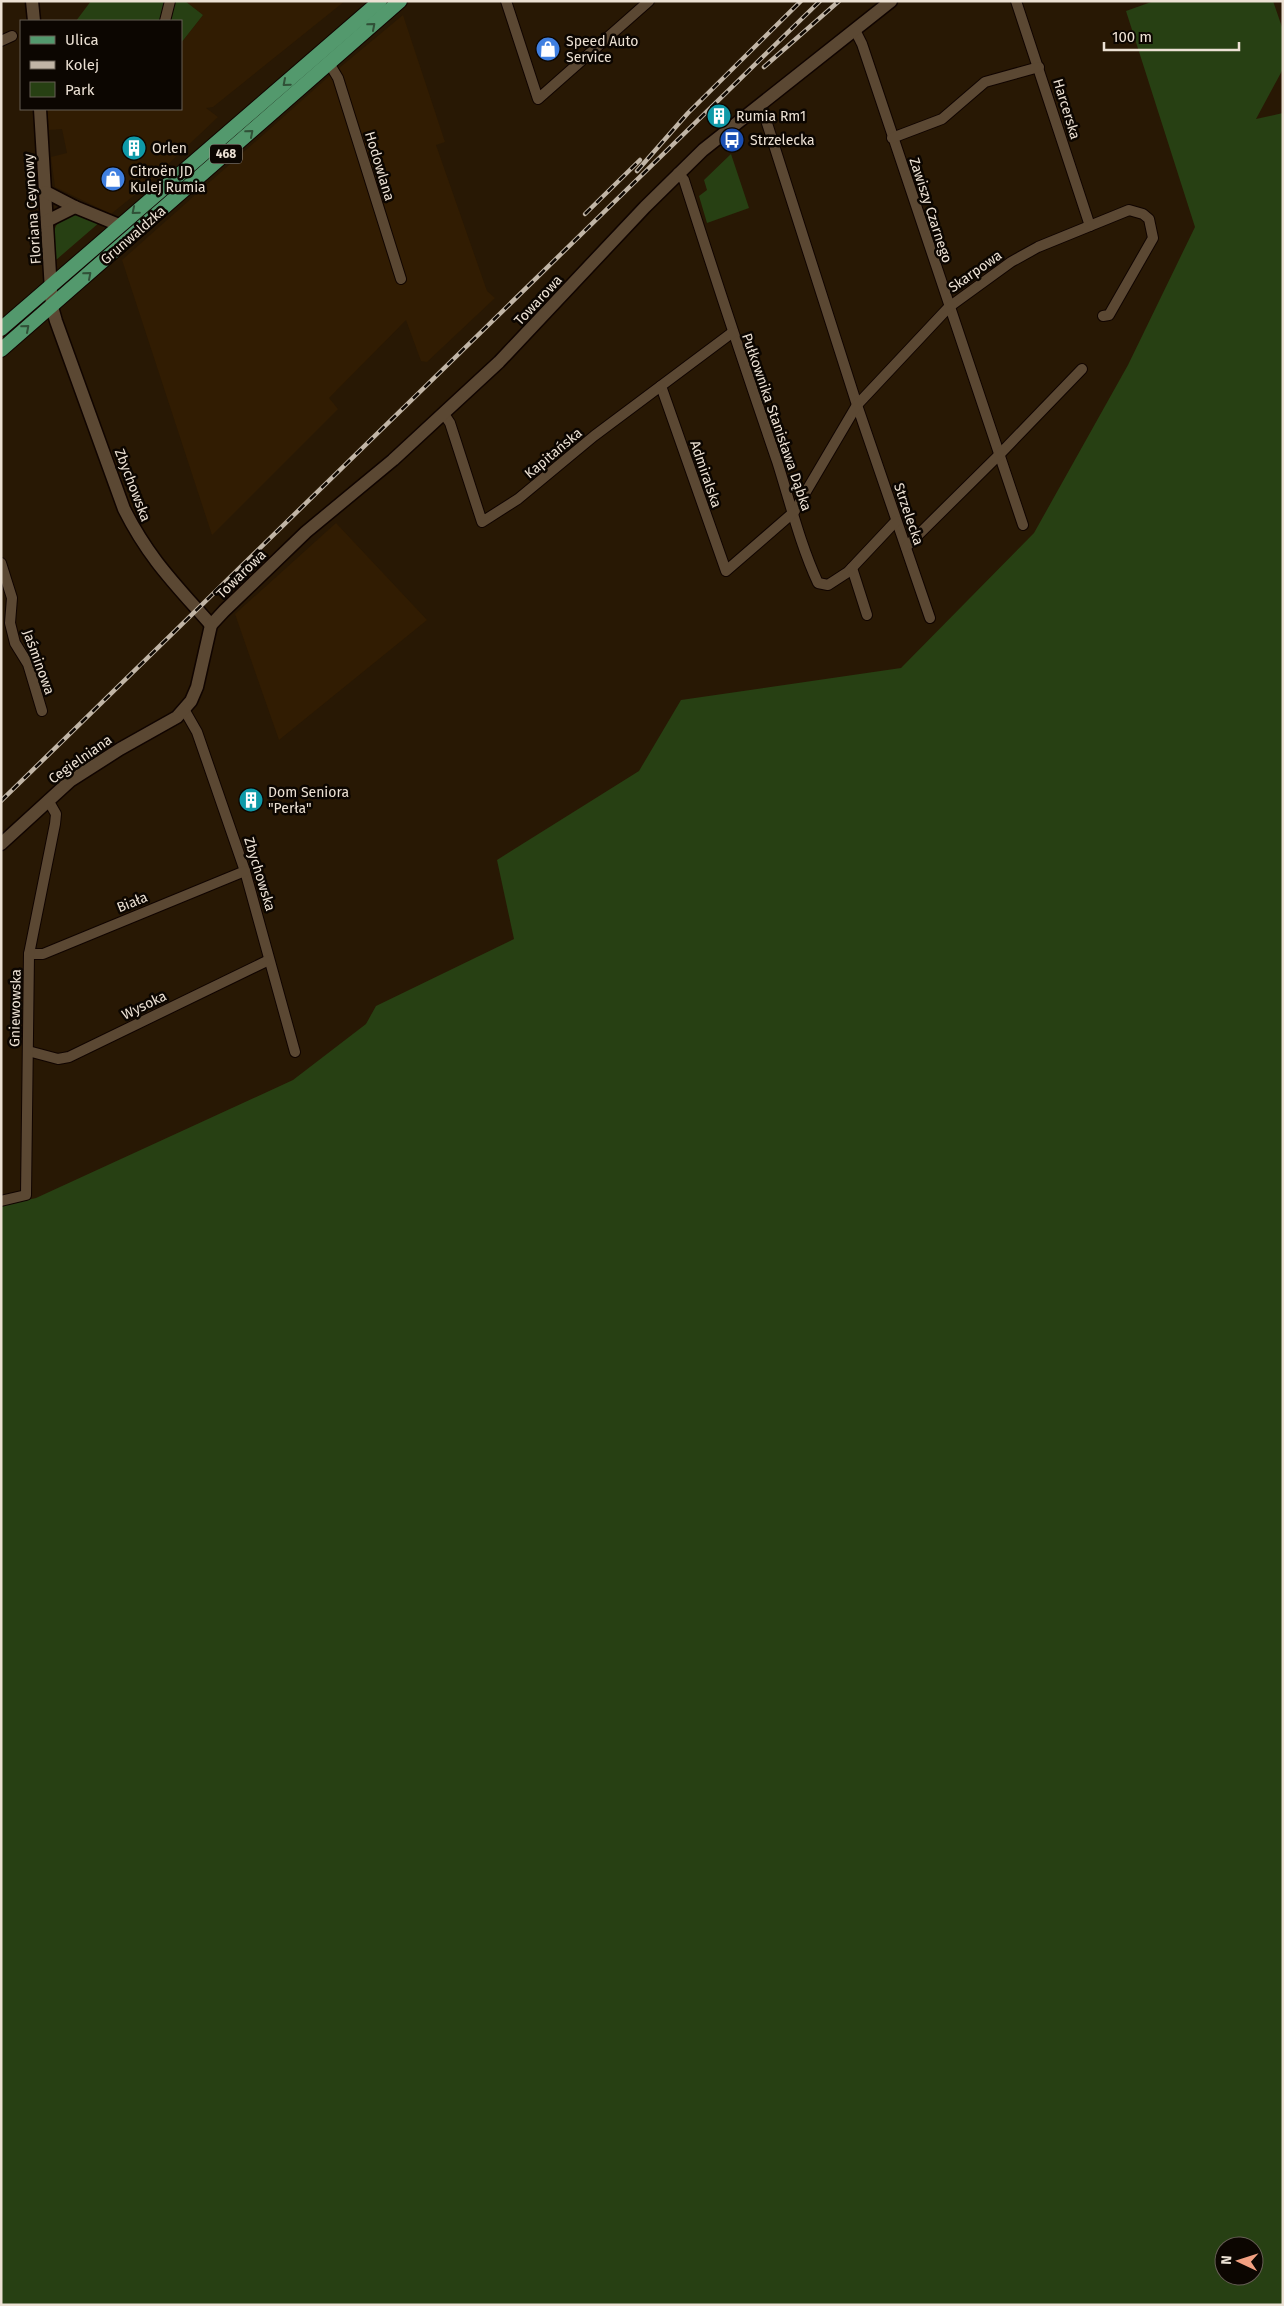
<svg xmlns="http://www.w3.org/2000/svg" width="1284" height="2306" font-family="'Fira Sans',sans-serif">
	<rect width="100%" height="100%" fill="#281804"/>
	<g fill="#311c02">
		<path d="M185 1H345L213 107 206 108 218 117 142 189 111 214 55 187 51 157 67 153 62 129 49 130 47 109H181V43L203 15Z"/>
		<path d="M403 15 445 142 436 145 487 291 495 298 427 362 421 361 406 320 329 398 338 409 212 535 122 260 326 79Z"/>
		<path d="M336 523 427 620 279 740 235 614Z"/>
	</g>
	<g fill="#274013" fill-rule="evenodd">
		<path d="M91 1H185L203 15 181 43V21H76Z"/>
		<path d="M1154 1H1273L1283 30V69L1256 119 1283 113V2305H1V1206L36 1198 293 1080 366 1024 376 1006 514 939 497 860 639 771 681 700 901 668 1034 533 1128 365 1195 227 1126 11ZM1224 2246H1254V2276H1224Z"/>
		<path d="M731 154 749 208 707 223 699 196 707 190 704 180Z"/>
		<path d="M76 211 100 222 56 260C55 230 47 225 76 211Z"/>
	</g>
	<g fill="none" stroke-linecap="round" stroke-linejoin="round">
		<defs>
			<g id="minor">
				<path d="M506 1 538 99 649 1"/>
				<path d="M1016 1 1090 226"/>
				<path d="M165 21 170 1"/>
				<path d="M855 30 862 44 1023 525"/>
				<path d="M1 41 12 36"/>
				<path d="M329 63 338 78 401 279"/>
				<path d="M757 107 765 117 857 405 930 618"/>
				<path d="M892 138 942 119 985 82 1039 67"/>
				<path d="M678 173 684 180C714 274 745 368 777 461 790 502 800 544 818 583L828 585 848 572 896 521"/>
				<path d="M661 386 726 571 794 512 857 405 949 307 1011 262 1038 247 1129 210 1143 214 1149 219 1153 238 1109 315 1103 316"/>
				<path d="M444 414 450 423 482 522 518 499 594 436 733 332"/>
				<path d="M906 547 999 455 1082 369"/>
				<path d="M1 563 12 598 10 623 15 643 28 664 42 711"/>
				<path d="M852 568 867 615"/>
				<path d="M185 711 197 732 245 871 295 1052"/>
				<path d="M29 954H43L245 871"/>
				<path d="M28 1051 58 1059 69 1057 269 960"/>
				<path d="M1 1201 26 1195 29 954 55 824 56 814 48 800"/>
			</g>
			<g id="tertiary">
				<path d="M32 1 34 21"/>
				<path d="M40 109 52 307 56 321 124 509C149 559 176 585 211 625"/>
				<path d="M46 192 75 207 119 225"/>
				<path d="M47 221 75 207"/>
				<path d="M1 844 70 781 120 749 177 717 191 701 197 687 211 625 224 611 306 532 393 460 499 362 645 207 703 150 891 1"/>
			</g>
			<g id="primary">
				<path d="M1 329 380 1"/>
				<path d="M1 350 400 1"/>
			</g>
		</defs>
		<use href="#minor" stroke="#100400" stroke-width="12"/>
		<use href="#tertiary" stroke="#100400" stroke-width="15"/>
		<use href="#primary" stroke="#100400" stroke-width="16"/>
		<use href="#minor" stroke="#5b4833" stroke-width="10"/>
		<use href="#tertiary" stroke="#5b4833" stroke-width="12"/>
		<use href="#primary" stroke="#53996d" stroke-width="14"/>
		<defs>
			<g id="rail">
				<path d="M764 67 839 1"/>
				<path d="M637 171 688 113 801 1"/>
				<path d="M585 214 640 160"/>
				<path d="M1 801 820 1"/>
			</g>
		</defs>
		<use href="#rail" stroke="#c1b5a6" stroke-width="4.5"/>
		<use href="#rail" stroke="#0c0601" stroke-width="2.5" stroke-dasharray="8" stroke-linecap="butt"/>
	</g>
	<defs><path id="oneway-chevron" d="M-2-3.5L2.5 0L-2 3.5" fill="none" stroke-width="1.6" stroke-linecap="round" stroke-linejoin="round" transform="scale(1.25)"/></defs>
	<g stroke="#305037">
		<use href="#oneway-chevron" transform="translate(372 26) rotate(-41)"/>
		<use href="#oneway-chevron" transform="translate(286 83) rotate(139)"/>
		<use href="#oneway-chevron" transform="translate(250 133) rotate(-41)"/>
		<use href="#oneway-chevron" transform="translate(135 211) rotate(140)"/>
		<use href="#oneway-chevron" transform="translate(88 275) rotate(-41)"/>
		<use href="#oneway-chevron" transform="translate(26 328) rotate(-41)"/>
	</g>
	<defs>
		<symbol id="shop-disc" viewBox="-11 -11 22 22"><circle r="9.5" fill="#3f7fe0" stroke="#0c0601"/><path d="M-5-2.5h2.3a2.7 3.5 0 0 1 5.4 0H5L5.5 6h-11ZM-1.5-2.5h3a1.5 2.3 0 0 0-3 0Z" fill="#fff"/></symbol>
		<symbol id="building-disc" viewBox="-11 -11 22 22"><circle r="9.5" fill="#0f9aa8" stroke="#0c0601"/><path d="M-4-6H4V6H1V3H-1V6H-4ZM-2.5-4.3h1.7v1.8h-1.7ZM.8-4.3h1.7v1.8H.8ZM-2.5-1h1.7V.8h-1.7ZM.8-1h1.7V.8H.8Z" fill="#fff"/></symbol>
		<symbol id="bus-disc" viewBox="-11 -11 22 22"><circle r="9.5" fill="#1a4fb4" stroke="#0c0601"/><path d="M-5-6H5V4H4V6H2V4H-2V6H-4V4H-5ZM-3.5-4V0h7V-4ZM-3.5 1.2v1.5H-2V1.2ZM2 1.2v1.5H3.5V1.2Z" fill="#fff"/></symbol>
	</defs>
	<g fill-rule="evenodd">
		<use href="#shop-disc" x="534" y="35" width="28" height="28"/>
		<use href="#building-disc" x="705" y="102" width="28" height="28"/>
		<use href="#bus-disc" x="718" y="126" width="28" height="28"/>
		<use href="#building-disc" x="120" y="134" width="28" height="28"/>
		<use href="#shop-disc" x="99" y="165" width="28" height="28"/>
		<use href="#building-disc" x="237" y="786" width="28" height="28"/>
	</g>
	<g text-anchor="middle" stroke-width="5" stroke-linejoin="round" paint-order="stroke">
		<rect fill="#0c0601" stroke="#a99f95" stroke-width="1" x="210" y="144.5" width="32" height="19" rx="4"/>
		<g font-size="12" font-weight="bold" fill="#ece1d4">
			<text x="226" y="158">468</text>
		</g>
		<g font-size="14" fill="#ece1d4" stroke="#0c0601" text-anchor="start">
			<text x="566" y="46">Speed Auto<tspan x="566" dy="16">Service</tspan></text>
			<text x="736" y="121">Rumia Rm1</text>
			<text x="750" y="145">Strzelecka</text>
			<text x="152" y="153">Orlen</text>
			<text x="130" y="176">Citroën JD<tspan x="130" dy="16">Kulej Rumia</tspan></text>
			<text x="268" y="797">Dom Seniora<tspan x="268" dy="16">"Perła"</tspan></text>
		</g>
		<g font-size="14" fill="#ece1d4" stroke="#0c0601">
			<text transform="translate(1067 109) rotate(73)" y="5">Harcerska</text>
			<text transform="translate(380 166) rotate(73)" y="5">Hodowlana</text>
			<text transform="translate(32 209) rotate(-94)" y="5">Floriana Ceynowy</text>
			<text transform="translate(931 210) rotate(72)" y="5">Zawiszy Czarnego</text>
			<text transform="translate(133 235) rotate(-41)" y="5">Grunwaldzka</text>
			<text transform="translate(975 271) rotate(-35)" y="5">Skarpowa</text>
			<text transform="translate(538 300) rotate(-47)" y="5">Towarowa</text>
			<text transform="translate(777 422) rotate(71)" y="5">Pułkownika Stanisława Dąbka</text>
			<text transform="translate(553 453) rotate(-40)" y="5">Kapitańska</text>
			<text transform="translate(706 474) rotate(71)" y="5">Admiralska</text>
			<text transform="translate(133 485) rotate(69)" y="5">Zbychowska</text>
			<text transform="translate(909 514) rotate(71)" y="5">Strzelecka</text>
			<text transform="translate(241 574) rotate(-44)" y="5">Towarowa</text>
			<text transform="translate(39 662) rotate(70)" y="5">Jaśminowa</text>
			<text transform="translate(80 759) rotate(-35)" y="5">Cegielniana</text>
			<text transform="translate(260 874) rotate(73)" y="5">Zbychowska</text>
			<text transform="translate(132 902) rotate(-22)" y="5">Biała</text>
			<text transform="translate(144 1005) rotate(-26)" y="5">Wysoka</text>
			<text transform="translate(15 1008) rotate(-89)" y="5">Gniewowska</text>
		</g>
	</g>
	<rect width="1284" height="2306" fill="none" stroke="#ece1d4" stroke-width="5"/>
	<rect x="20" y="20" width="162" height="90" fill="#0c0601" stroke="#665e55"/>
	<rect x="30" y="36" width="25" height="8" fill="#53996d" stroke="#665e55"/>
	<text x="65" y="45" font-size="15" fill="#ece1d4">Ulica</text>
	<rect x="30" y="61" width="25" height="8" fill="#c1b5a6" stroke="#665e55"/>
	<text x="65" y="70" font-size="15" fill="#ece1d4">Kolej</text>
	<rect x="30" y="82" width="25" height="15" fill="#274013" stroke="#665e55"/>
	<text x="65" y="95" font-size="15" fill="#ece1d4">Park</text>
	<g transform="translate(1239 2261) rotate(274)"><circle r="24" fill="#0c0601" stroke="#665e55"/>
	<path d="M0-4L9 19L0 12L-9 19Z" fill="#f2a081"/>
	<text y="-8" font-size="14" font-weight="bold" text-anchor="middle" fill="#ece1d4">N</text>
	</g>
	<path d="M1104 42v8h135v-8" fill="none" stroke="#ece1d4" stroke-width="2.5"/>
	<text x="1112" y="42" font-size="15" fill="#ece1d4" stroke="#0c0601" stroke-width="4" paint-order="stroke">100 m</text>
</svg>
